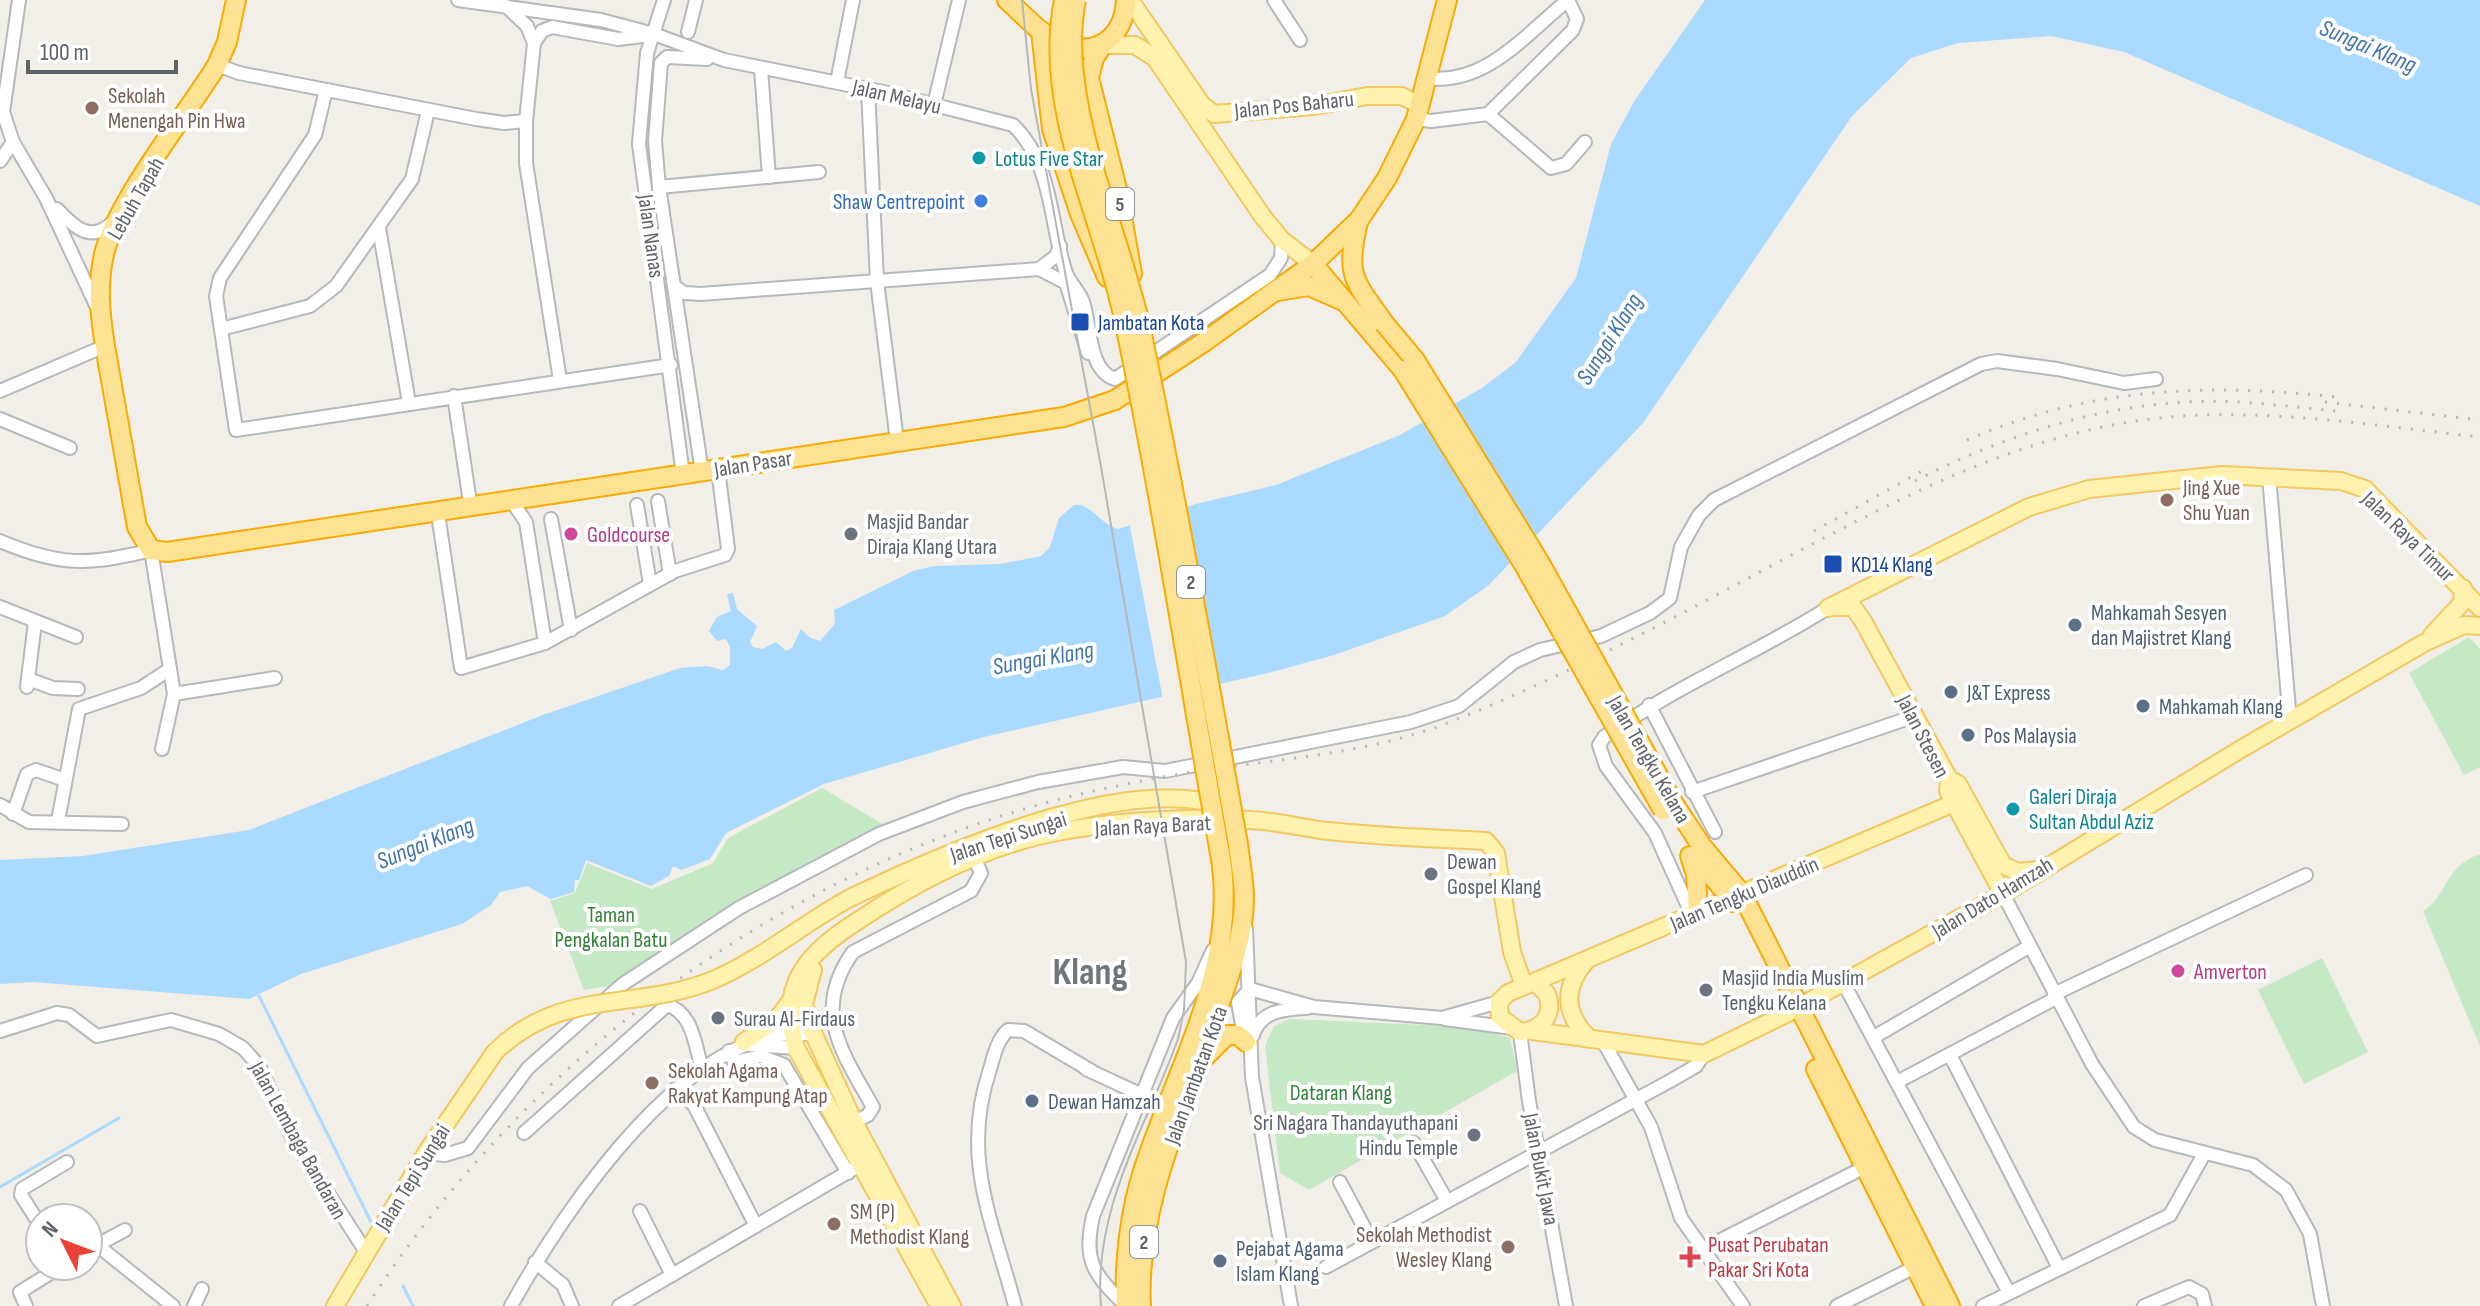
<svg xmlns="http://www.w3.org/2000/svg" width="2480" height="1306" font-family="'Sofia Sans Condensed',sans-serif">
	<rect width="100%" height="100%" fill="#f1efe8"/>
	<g fill="#c5e8c5">
		<path d="M2469 637 2480 649V767L2464 775 2409 673Z"/>
		<path d="M822 788 884 825 710 917 609 986 584 990 550 901 575 893 587 863 652 889 713 863 728 838Z"/>
		<path d="M2480 854V1046L2423 911C2448 896 2444 866 2480 854Z"/>
		<path d="M2322 958 2368 1052 2304 1084 2258 990Z"/>
		<path d="M1290 1019 1470 1027 1510 1038 1517 1071 1309 1190 1280 1173 1265 1046 1274 1026Z"/>
	</g>
	<path fill="#aadaff" d="M1705 0H2480V206L2124 52 2051 36 1958 43 1911 58 1852 116 1643 423 1489 585 1445 616 1334 655 1268 673 984 737 824 784 726 833 710 859 681 870 673 866 669 876 651 886 586 860 579 880H575L574 892 551 899 527 886 500 892 491 905 462 924 301 974 249 999 33 982 0 984V860L83 856 249 830 543 715 680 668 707 666 723 670 730 665V647L726 639 717 641 709 631 717 617 731 611 727 594 733 593 737 609 757 626 750 642 753 647 762 649 776 642 786 651 792 648 801 629 810 638 820 641 835 624 834 610 913 571 934 566 1000 564 1041 556 1050 547 1059 518 1074 505C1090 502 1101 525 1118 529L1196 504 1276 485 1400 435 1482 388 1516 362 1576 278 1611 144 1635 100Z"/>
	<path fill="#f1efe8" d="M1183 504 1218 688 1163 700 1129 521Z"/>
	<g fill="none" stroke-linecap="round" stroke-linejoin="round">
		<g stroke="#aadaff" stroke-width="3">
			<path d="M259 996 371 1222"/>
			<path d="M0 1187 119 1118"/>
			<path d="M403 1286 413 1306"/>
		</g>
		<defs>
			<g id="minor">
				<path d="M19 0 3 112 13 142 46 198 96 305"/>
				<path d="M458 0 601 20 654 34 724 60 888 93 1013 125C1052 162 1050 222 1065 270 1068 282 1079 290 1083 302 1091 325 1088 371 1115 379L1270 275 1281 258 1282 240"/>
				<path d="M664 0 647 53 639 144 683 475"/>
				<path d="M1274 0 1300 40"/>
				<path d="M506 6 527 26 534 43 526 121V163L560 380"/>
				<path d="M688 32 696 0"/>
				<path d="M534 43 542 31 552 27 618 39 651 35"/>
				<path d="M217 65 239 73 476 119 504 123 526 121"/>
				<path d="M761 69 769 177"/>
				<path d="M1427 78C1485 86 1526 34 1568 0"/>
				<path d="M837 82 853 0"/>
				<path d="M868 89 877 281 897 441"/>
				<path d="M326 90 315 135 220 278 216 296 236 430 671 365"/>
				<path d="M934 105 959 0"/>
				<path d="M1488 114 1551 168 1566 164 1585 142"/>
				<path d="M1416 119 1431 121 1488 114 1573 30 1577 19 1568 0"/>
				<path d="M0 161 13 142"/>
				<path d="M659 187 819 172"/>
				<path d="M57 209C74 227 91 244 113 222"/>
				<path d="M379 228 409 403"/>
				<path d="M1039 269 1066 283 1088 353"/>
				<path d="M674 286 684 293 701 294 1039 269 1056 256 1060 246"/>
				<path d="M221 329 310 306 336 286 412 179 428 111"/>
				<path d="M0 391 105 346"/>
				<path d="M454 396 471 509"/>
				<path d="M0 419 70 448"/>
				<path d="M702 472 659 187 655 141 661 63 667 57 707 59"/>
				<path d="M2269 476 2290 721"/>
				<path d="M658 501 670 574"/>
				<path d="M513 503 526 522 545 643"/>
				<path d="M637 505 650 584"/>
				<path d="M438 514 461 668 545 643 675 571 725 555 728 549 718 469"/>
				<path d="M551 519 571 630"/>
				<path d="M0 541C59 566 89 566 151 550L174 694 162 749"/>
				<path d="M0 607 76 637"/>
				<path d="M28 679 53 688 78 689"/>
				<path d="M27 687 35 622"/>
				<path d="M174 694 275 678"/>
				<path d="M1649 705 1715 832"/>
				<path d="M1692 792 1915 716"/>
				<path d="M0 805 29 822 122 824"/>
				<path d="M13 814 27 774 36 770 65 780"/>
				<path d="M58 821 79 709 141 688 170 669"/>
				<path d="M2003 894 2092 1064 2134 1127 2155 1140 2253 1165 2286 1190 2310 1234 2323 1306"/>
				<path d="M1692 915 1655 833 1606 766 1599 745 1604 737C1674 687 1755 654 1828 608"/>
				<path d="M1246 929 1252 1077 1291 1306"/>
				<path d="M1843 982 2009 1293"/>
				<path d="M2054 994 2306 875"/>
				<path d="M1445 1019 1512 1028"/>
				<path d="M0 1031 57 1013 69 1015 97 1036 171 1020 219 1034 243 1048 259 1066 293 1139 366 1252"/>
				<path d="M1520 1032 1529 1101 1566 1306"/>
				<path d="M1253 1035C1261 1010 1285 1009 1307 1008"/>
				<path d="M1874 1037 2030 946"/>
				<path d="M1245 1041 1238 1002 1250 989 1314 1007 1442 1018 1499 1002"/>
				<path d="M1603 1041 1651 1127 1681 1218 1743 1306"/>
				<path d="M751 1045 796 1048"/>
				<path d="M729 1051 734 1062 761 1056 784 1065 848 1173"/>
				<path d="M1950 1055 2059 1268"/>
				<path d="M1086 1069 1142 1095"/>
				<path d="M1897 1082 2056 998"/>
				<path d="M675 1089 694 1105 756 1226"/>
				<path d="M854 1122 868 1115 873 1107C842 1052 811 1011 853 952L971 891 981 873 975 859"/>
				<path d="M524 1133 667 1005C693 1013 695 1045 702 1069"/>
				<path d="M1414 1143 1447 1201"/>
				<path d="M426 1153 445 1155 468 1148 528 1068 623 984 739 908 879 834 963 802 1038 782 1123 767 1165 771 1411 722 1459 706 1514 662 1540 650 1601 636 1650 613 1670 598 1681 547 1699 515 1714 500 1981 364 1997 361 2057 369 2124 383 2156 379"/>
				<path d="M1340 1182 1372 1242"/>
				<path d="M640 1211 672 1275"/>
				<path d="M40 1225 21 1195 22 1189 67 1162"/>
				<path d="M97 1245 173 1306"/>
				<path d="M1705 1248 1865 1167"/>
				<path d="M88 1250 125 1230"/>
				<path d="M535 1262 563 1285 572 1306"/>
				<path d="M1326 1267 1670 1081 1696 1066 1704 1054"/>
				<path d="M26 1306 20 1292 62 1266"/>
				<path d="M194 1306 202 1289"/>
				<path d="M511 1306C563 1212 691 1017 814 1035"/>
				<path d="M619 1306 865 1162"/>
				<path d="M1015 1306C993 1221 960 1158 990 1069 994 1056 997 1040 1008 1030L1024 1031 1093 1072"/>
				<path d="M1126 1306C1094 1274 1083 1263 1093 1216L1173 1018 1198 983 1213 950"/>
				<path d="M1837 1306 1915 1267"/>
				<path d="M1983 1306 2170 1215 2204 1154"/>
				<path d="M2144 1306 2189 1287 2202 1294 2205 1306"/>
			</g>
			<g id="major">
				<path d="M1130 0 1202 105 1214 114 1314 106 1367 96H1402L1419 105"/>
				<path d="M1103 45H1135L1155 58 1263 217 1282 240 1313 264"/>
				<path d="M1833 607H1853L1863 621 1949 779 1948 791 1954 803 2003 894"/>
				<path d="M1828 608 2029 507 2089 489 2222 475 2341 481 2365 489 2480 608"/>
				<path d="M2432 635 2462 603 2463 588"/>
				<path d="M1949 779 1958 784 2003 865 2018 872 2036 870"/>
				<path d="M850 898C942 854 1123 773 1222 806"/>
				<path d="M1586 961C1562 988 1564 1015 1590 1039"/>
				<path d="M813 970 804 1004 810 1026 854 1122 952 1306"/>
				<path d="M1535 982 1547 994C1555 1016 1541 1030 1520 1032L1500 1017 1499 1002 1508 993 1954 803"/>
				<path d="M1533 1031 1704 1054 1788 1013 2003 894 2241 749 2424 643 2464 625 2480 626"/>
				<path d="M744 1042 778 1018 792 999"/>
				<path d="M335 1306 426 1153 495 1052"/>
				<path d="M939 1306 796 1048C777 983 809 952 859 920 919 880 992 843 1063 831 1120 820 1205 816 1263 821 1285 823 1307 829 1329 831 1381 837 1434 838 1486 841L1496 853 1512 952 1524 986"/>
			</g>
			<g id="highway">
				<path d="M236 0 227 42 217 65C185 117 118 199 104 254 97 285 100 315 105 346L137 527 151 550 167 552 1064 417 1115 400 1204 342 1313 264 1359 220 1387 178 1416 119 1447 0"/>
				<path d="M1007 0C1023 14 1038 32 1056 41 1093 60 1124 40 1126 0"/>
				<path d="M1041 31 1052 129 1080 214 1107 277"/>
				<path d="M1103 45 1094 58 1089 78 1117 189 1132 274"/>
				<path d="M1358 222C1345 277 1354 280 1384 323"/>
				<path d="M1313 264 1403 370"/>
				<path d="M1278 291 1309 286 1341 300"/>
				<path d="M1674 804 1701 845 1742 894 1950 1306"/>
				<path d="M1694 855 1734 902"/>
				<path d="M1690 856 1696 874 1698 912"/>
				<path d="M1205 1057 1227 1035H1238L1246 1042"/>
				<path d="M1816 1069 1935 1306"/>
				<path d="M1126 1306C1124 1261 1130 1211 1144 1168 1178 1064 1242 960 1219 848"/>
				<path d="M1141 1306C1136 1206 1183 1110 1215 1017 1228 980 1244 938 1244 898 1244 881 1240 862 1238 844"/>
			</g>
		</defs>
		<use href="#minor" stroke="#b5b8bc" stroke-width="16"/>
		<use href="#major" stroke="#f2c960" stroke-width="20"/>
		<use href="#highway" stroke="#f9ab00" stroke-width="22"/>
		<use href="#minor" stroke="#fff" stroke-width="12"/>
		<use href="#major" stroke="#fff2af" stroke-width="16"/>
		<use href="#highway" stroke="#fde293" stroke-width="18"/>
		<path stroke="#b6b7b8" stroke-width="2" d="M1022 0 1031 89 1100 461 1186 962 1184 1010 1178 1039C1146 1128 1093 1208 1101 1306"/>
		<g stroke="#b6b7b8" stroke-width="3" stroke-dasharray="2 10" stroke-linecap="butt">
			<path d="M2325 402 2480 420"/>
			<path d="M1967 440C2090 387 2205 383 2337 397"/>
			<path d="M1915 481C2014 430 2126 396 2239 402 2272 404 2304 408 2337 411"/>
			<path d="M1814 531 1922 471"/>
			<path d="M367 1306C524 1061 781 870 1064 798 1110 787 1158 777 1205 770 1287 758 1372 753 1450 722 1564 677 1674 618 1782 560 1902 497 2022 433 2159 418 2262 407 2377 426 2480 437"/>
		</g>
		<defs>
			<path id="major-bridge" d="M495 1052C561 987 634 1012 713 980 762 959 804 923 850 898"/>
			<g id="highway-bridge">
				<path d="M1064 0C1042 110 1104 218 1125 324 1161 497 1188 673 1219 848"/>
				<path d="M1076 0C1056 100 1118 226 1140 325 1176 497 1207 670 1238 844"/>
				<path d="M1384 323 1415 360 1540 563 1674 804"/>
				<path d="M1403 370 1524 565 1663 810"/>
			</g>
		</defs>
		<use href="#major-bridge" stroke="#f2c960" stroke-width="20" stroke-linecap="butt"/>
		<use href="#highway-bridge" stroke="#f9ab00" stroke-width="22" stroke-linecap="butt"/>
		<use href="#major-bridge" stroke="#fff2af" stroke-width="16"/>
		<use href="#highway-bridge" stroke="#fde293" stroke-width="18"/>
	</g>
	<g fill="#8d6e63" stroke="#fff" stroke-width="3">
		<circle cx="92" cy="108" r="8"/>
		<circle cx="2167" cy="500" r="8"/>
		<circle cx="652" cy="1083" r="8"/>
		<circle cx="834" cy="1224" r="8"/>
		<circle cx="1508" cy="1247" r="8"/>
	</g>
	<g fill="#0f9aa8" stroke="#fff" stroke-width="3">
		<circle cx="979" cy="158" r="8"/>
		<circle cx="2013" cy="809" r="8"/>
	</g>
	<circle fill="#3f7fe0" stroke="#fff" stroke-width="3" cx="981" cy="201" r="8"/>
	<g fill="#1a4fb4" stroke="#fff" stroke-width="3">
		<rect x="1070" y="312" width="20" height="20" rx="4"/>
		<rect x="1823" y="554" width="20" height="20" rx="4"/>
	</g>
	<g fill="#d1479c" stroke="#fff" stroke-width="3">
		<circle cx="571" cy="534" r="8"/>
		<circle cx="2178" cy="971" r="8"/>
	</g>
	<g fill="#6b7280" stroke="#fff" stroke-width="3">
		<circle cx="851" cy="534" r="8"/>
		<circle cx="1431" cy="874" r="8"/>
		<circle cx="1706" cy="990" r="8"/>
		<circle cx="718" cy="1018" r="8"/>
		<circle cx="1474" cy="1135" r="8"/>
	</g>
	<g fill="#5c6f8a" stroke="#fff" stroke-width="3">
		<circle cx="2075" cy="625" r="8"/>
		<circle cx="1951" cy="692" r="8"/>
		<circle cx="2143" cy="706" r="8"/>
		<circle cx="1968" cy="735" r="8"/>
		<circle cx="1032" cy="1101" r="8"/>
		<circle cx="1220" cy="1261" r="8"/>
	</g>
	<path fill="#e0444e" stroke="#fff" stroke-width="3" d="M1686 1245h8v8h8v8h-8v8h-8v-8h-8v-8h8z"/>
	<g text-anchor="middle" stroke-width="8" stroke-linejoin="round" paint-order="stroke">
		<g fill="#fff" stroke="#8f9295" stroke-width="2">
			<rect x="1106" y="188" width="28" height="32" rx="6"/>
			<rect x="1177" y="566" width="28" height="32" rx="6"/>
			<rect x="1130" y="1226" width="28" height="32" rx="6"/>
		</g>
		<g font-size="20" font-weight="bold" fill="#5f6368">
			<text x="1120" y="211">5</text>
			<text x="1191" y="589">2</text>
			<text x="1144" y="1249">2</text>
		</g>
		<g font-size="22" fill="#785e54" stroke="#fff" text-anchor="start">
			<text x="108" y="103">Sekolah<tspan x="108" dy="25">Menengah Pin Hwa</tspan></text>
			<text x="2183" y="495">Jing Xue<tspan x="2183" dy="25">Shu Yuan</tspan></text>
			<text x="668" y="1078">Sekolah Agama<tspan x="668" dy="25">Rakyat Kampung Atap</tspan></text>
			<text x="850" y="1219">SM (P)<tspan x="850" dy="25">Methodist Klang</tspan></text>
			<text x="1492" y="1242" text-anchor="end">Sekolah Methodist<tspan x="1492" dy="25">Wesley Klang</tspan></text>
		</g>
		<g font-size="22" fill="#5f6368" stroke="#fff">
			<text transform="translate(897 96) rotate(13)" y="8">Jalan Melayu</text>
			<text transform="translate(1294 104) rotate(-6)" y="8">Jalan Pos Baharu</text>
			<text transform="translate(135 198) rotate(-60)" y="8">Lebuh Tapah</text>
			<text transform="translate(652 236) rotate(82)" y="8">Jalan Nanas</text>
			<text transform="translate(753 463) rotate(-9)" y="8">Jalan Pasar</text>
			<text transform="translate(2409 536) rotate(44)" y="8">Jalan Raya Timur</text>
			<text transform="translate(1924 736) rotate(63)" y="8">Jalan Stesen</text>
			<text transform="translate(1650 759) rotate(60)" y="8">Jalan Tengku Kelana</text>
			<text transform="translate(1153 825) rotate(-3)" y="8">Jalan Raya Barat</text>
			<text transform="translate(1008 836) rotate(-18)" y="8">Jalan Tepi Sungai</text>
			<text transform="translate(1744 893) rotate(-23)" y="8">Jalan Tengku Diauddin</text>
			<text transform="translate(1992 897) rotate(-31)" y="8">Jalan Dato Hamzah</text>
			<text transform="translate(1195 1075) rotate(-70)" y="8">Jalan Jambatan Kota</text>
			<text transform="translate(299 1140) rotate(61)" y="8">Jalan Lembaga Bandaran</text>
			<text transform="translate(1542 1169) rotate(79)" y="8">Jalan Bukit Jawa</text>
			<text transform="translate(412 1177) rotate(-58)" y="8">Jalan Tepi Sungai</text>
		</g>
		<g font-size="22" fill="#0d838f" stroke="#fff" text-anchor="start">
			<text x="995" y="166">Lotus Five Star</text>
			<text x="2029" y="804">Galeri Diraja<tspan x="2029" dy="25">Sultan Abdul Aziz</tspan></text>
		</g>
		<g font-size="22" fill="#366cbe" stroke="#fff" text-anchor="end">
			<text x="965" y="209">Shaw Centrepoint</text>
		</g>
		<g font-size="22" fill="#164399" stroke="#fff" text-anchor="start">
			<text x="1098" y="330">Jambatan Kota</text>
			<text x="1851" y="572">KD14 Klang</text>
		</g>
		<g font-size="22" fill="#5b616d" stroke="#fff" text-anchor="start">
			<text x="867" y="529">Masjid Bandar<tspan x="867" dy="25">Diraja Klang Utara</tspan></text>
			<text x="1447" y="869">Dewan<tspan x="1447" dy="25">Gospel Klang</tspan></text>
			<text x="1722" y="985">Masjid India Muslim<tspan x="1722" dy="25">Tengku Kelana</tspan></text>
			<text x="734" y="1026">Surau Al-Firdaus</text>
			<text x="1458" y="1130" text-anchor="end">Sri Nagara Thandayuthapani<tspan x="1458" dy="25">Hindu Temple</tspan></text>
		</g>
		<g font-size="22" fill="#b23c85" stroke="#fff" text-anchor="start">
			<text x="587" y="542">Goldcourse</text>
			<text x="2194" y="979">Amverton</text>
		</g>
		<g font-size="22" fill="#4e5e75" stroke="#fff" text-anchor="start">
			<text x="2091" y="620">Mahkamah Sesyen<tspan x="2091" dy="25">dan Majistret Klang</tspan></text>
			<text x="1967" y="700">J&amp;T Express</text>
			<text x="2159" y="714">Mahkamah Klang</text>
			<text x="1984" y="743">Pos Malaysia</text>
			<text x="1048" y="1109">Dewan Hamzah</text>
			<text x="1236" y="1256">Pejabat Agama<tspan x="1236" dy="25">Islam Klang</tspan></text>
		</g>
		<g font-size="22" fill="#348238" stroke="#fff">
			<text x="611" y="922">Taman<tspan x="611" dy="25">Pengkalan Batu</tspan></text>
			<text x="1341" y="1100">Dataran Klang</text>
		</g>
		<g font-size="22" fill="#be3a42" stroke="#fff" text-anchor="start">
			<text x="1708" y="1252">Pusat Perubatan<tspan x="1708" dy="25">Pakar Sri Kota</tspan></text>
		</g>
		<g font-size="24" font-style="italic" fill="#4174aa" stroke="#fff">
			<text transform="translate(2368 46) rotate(23)" y="8">Sungai Klang</text>
			<text transform="translate(1609 339) rotate(-58)" y="8">Sungai Klang</text>
			<text transform="translate(1043 658) rotate(-10)" y="8">Sungai Klang</text>
			<text transform="translate(425 843) rotate(-22)" y="8">Sungai Klang</text>
		</g>
		<g font-size="38" font-weight="bold" fill="#70757a" stroke="#fff">
			<text x="1090" y="984">Klang</text>
		</g>
	</g>
	<g transform="translate(64 1242) rotate(312)"><circle r="38" fill="#ffffff" stroke="#bfc1c3" stroke-width="2"/>
	<path d="M0-6L14 30L0 20L-14 30Z" fill="#ea4335"/>
	<text y="-12" font-size="22" font-weight="bold" text-anchor="middle" fill="#5f6368">N</text>
	</g>
	<path d="M28 60v12h148v-12" fill="none" stroke="#5f6368" stroke-width="4"/>
	<text x="40" y="60" font-size="24" fill="#5f6368" stroke="#ffffff" stroke-width="6" paint-order="stroke">100 m</text>
</svg>
